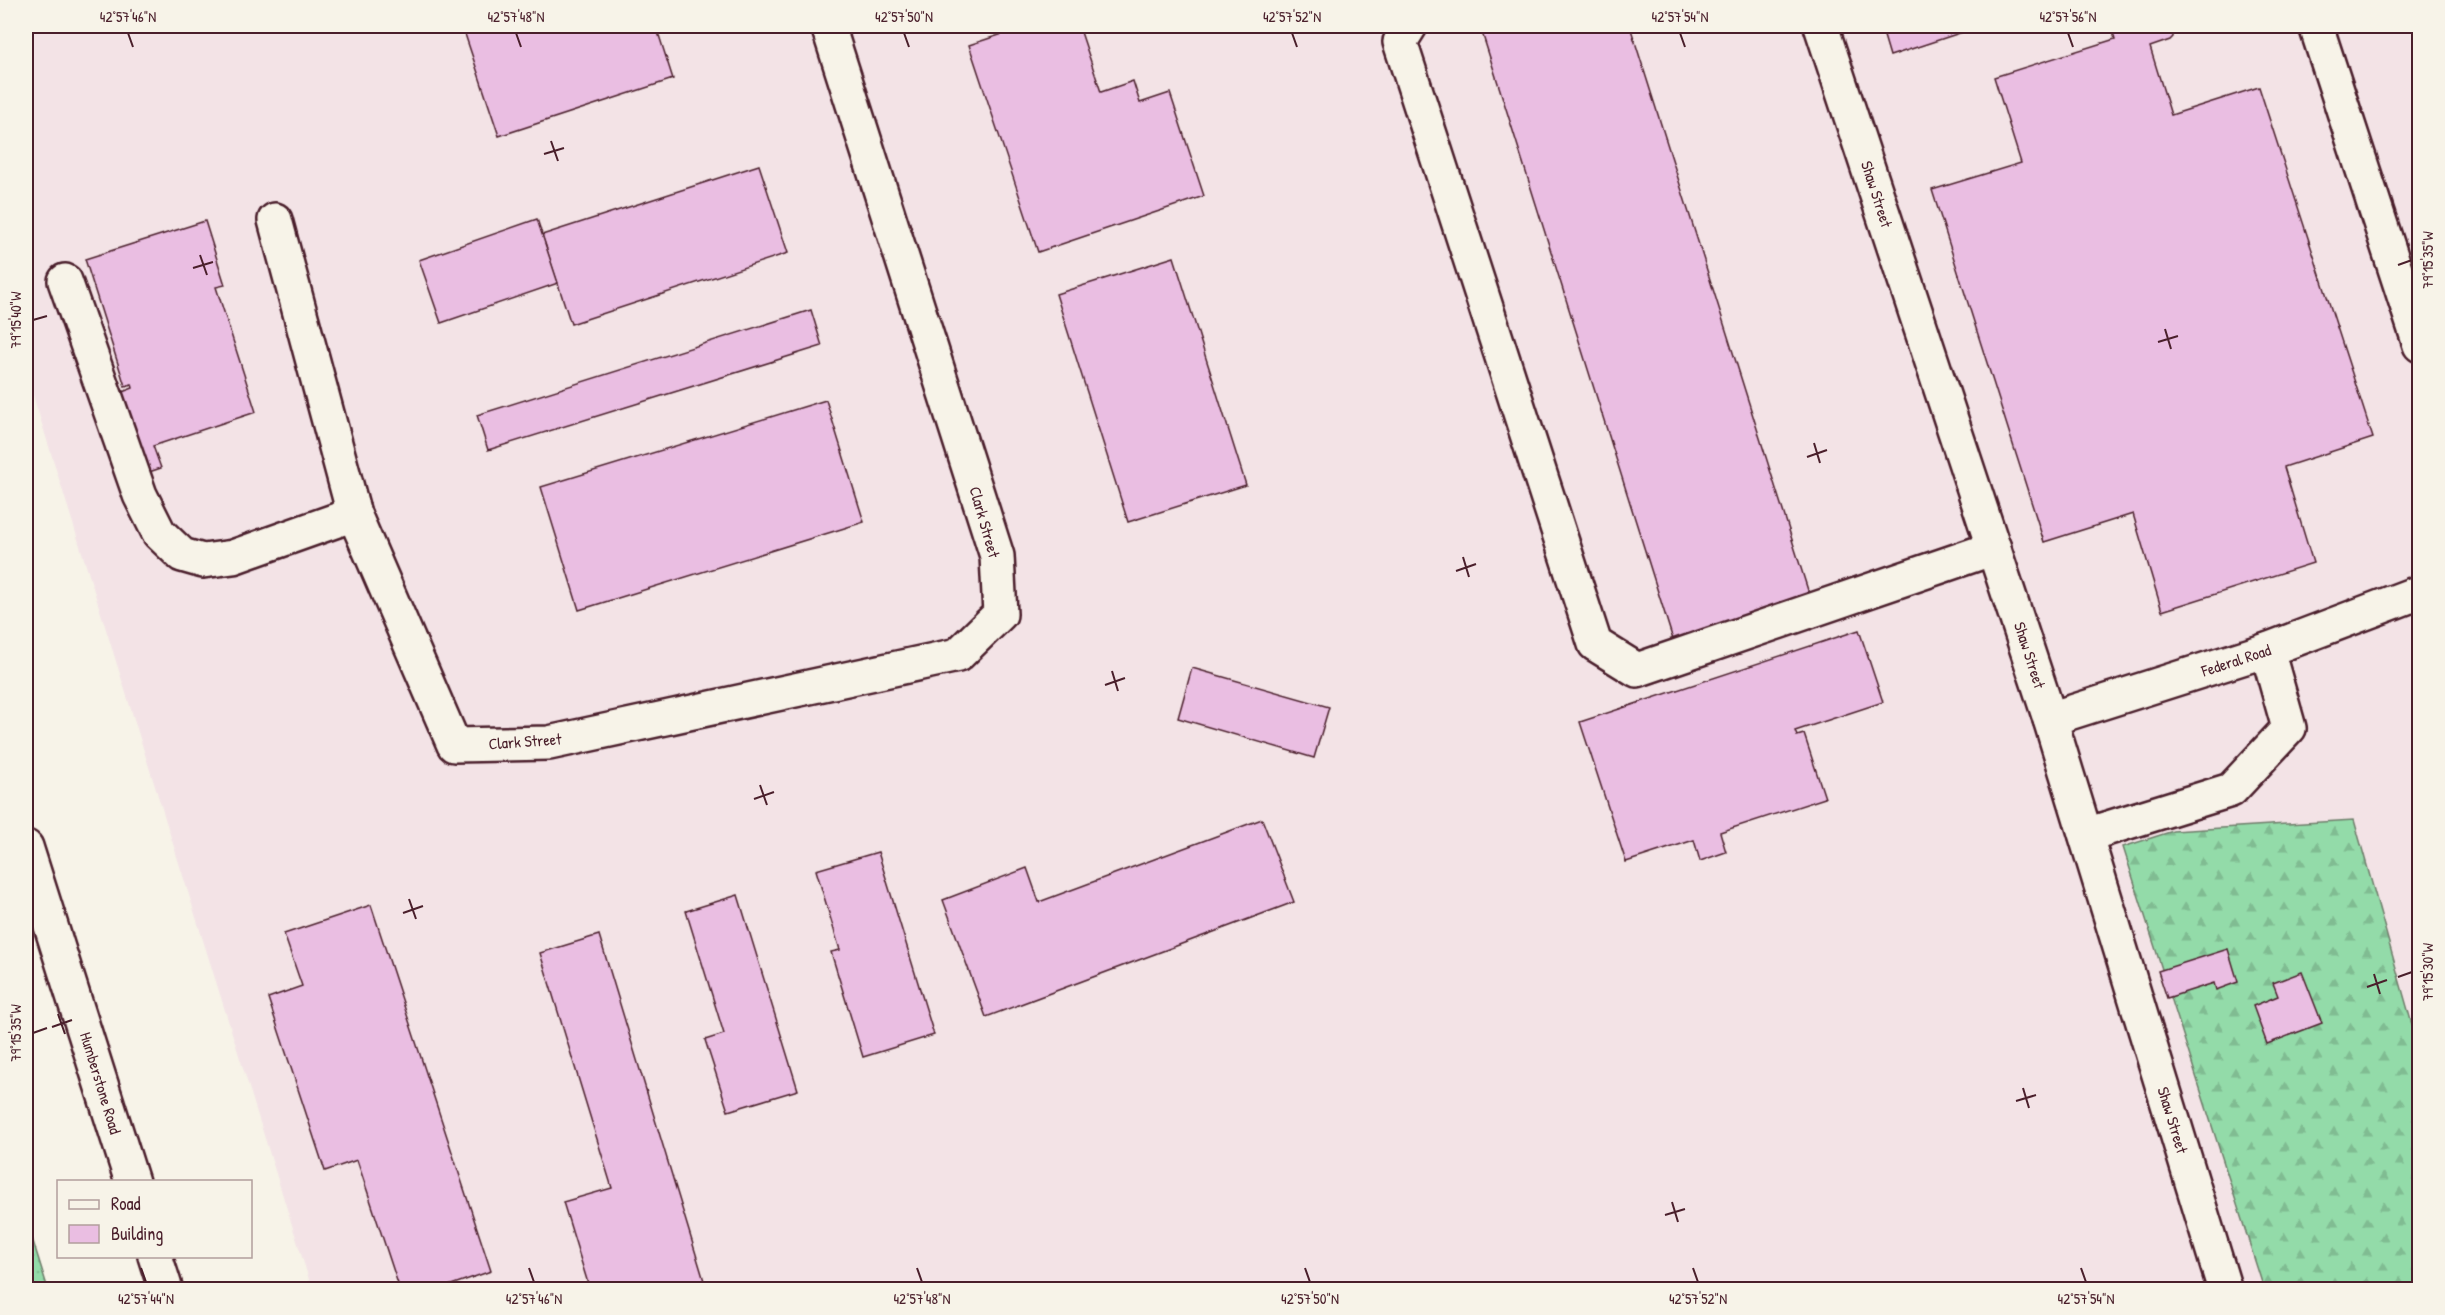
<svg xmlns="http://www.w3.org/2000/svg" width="2445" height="1315" font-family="'Patrick Hand',sans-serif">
	<defs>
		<pattern id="grass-dots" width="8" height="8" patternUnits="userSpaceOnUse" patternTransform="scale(1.5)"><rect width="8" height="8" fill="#93dba9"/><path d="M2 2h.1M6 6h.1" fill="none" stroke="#80bc92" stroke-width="1.8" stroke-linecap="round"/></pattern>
		<pattern id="forest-firs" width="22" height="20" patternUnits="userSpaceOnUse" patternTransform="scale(1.5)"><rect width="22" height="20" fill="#93dba9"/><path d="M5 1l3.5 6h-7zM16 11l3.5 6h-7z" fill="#80bc92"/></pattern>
	</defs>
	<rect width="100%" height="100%" fill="#f7f3e8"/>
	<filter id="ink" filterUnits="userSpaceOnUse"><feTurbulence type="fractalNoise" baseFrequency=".0167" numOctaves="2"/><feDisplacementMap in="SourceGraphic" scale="12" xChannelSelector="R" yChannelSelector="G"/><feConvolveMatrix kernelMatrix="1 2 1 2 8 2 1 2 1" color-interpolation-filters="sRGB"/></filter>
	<g filter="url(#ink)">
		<path fill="#f3e3e6" d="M26 26H2419V1289H312L26 373Z"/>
		<path fill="url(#grass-dots)" stroke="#6e7d6a" stroke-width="1.5" d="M26 1219 48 1289H26Z"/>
		<path fill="url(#forest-firs)" stroke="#6e7d6a" stroke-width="1.5" d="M2354 820 2419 1049V1289H2264L2123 847 2173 831Z"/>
		<g fill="#eabee2" stroke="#4a1f2b" stroke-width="1.5">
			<path d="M479 26H656L673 79 499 136 464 31Z"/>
			<path d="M1027 26H1079L1101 92 1133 81 1140 103 1170 93 1204 196 1038 252 969 45Z"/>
			<path d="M1480 26H1630L1812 603 1675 646Z"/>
			<path d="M1881 26H1981L1890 56Z"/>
			<path d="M2111 26H2126L2129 35 2157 26H2170L2173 29V37L2170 40 2150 47 2171 115 2259 87 2373 438 2284 467 2313 563 2162 611 2133 514 2044 542 1932 190 2021 163 1994 77 2115 39Z"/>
			<path d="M759 165 788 253 571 324 542 235Z"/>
			<path d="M537 219 558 283 441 323 419 260Z"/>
			<path d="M205 221 225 285 216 287 256 412 153 446 161 468 143 474 117 394 133 388 132 384 125 386 85 259Z"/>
			<path d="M1174 257 1246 485 1128 522 1056 294Z"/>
			<path d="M811 310 822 346 488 450 477 415Z"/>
			<path d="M826 400 864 522 579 610 541 487Z"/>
			<path d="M1859 630 1883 702 1795 731 1797 736 1804 734 1825 798 1720 832 1726 852 1700 861 1694 840 1626 862 1580 722Z"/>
			<path d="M1192 668 1329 707 1314 758 1178 718Z"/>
			<path d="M1262 819 1294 902 986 1017 943 900 1027 868 1039 902Z"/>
			<path d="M878 852 934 1035 863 1057 831 952 840 950 816 870Z"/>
			<path d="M738 895 798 1090 728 1111 705 1040 724 1034 686 911Z"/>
			<path d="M371 905 491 1271 437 1290H400L357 1160 325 1171 268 998 302 986 284 934Z"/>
			<path d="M599 935 705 1284 687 1290H590L563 1202 612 1188 540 953Z"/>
			<path d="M2228 949 2238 982 2216 990 2214 983 2167 998 2158 971Z"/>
			<path d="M2302 972 2322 1023 2267 1044 2253 1006 2278 996 2273 983Z"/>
		</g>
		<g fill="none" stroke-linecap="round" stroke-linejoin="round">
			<defs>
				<g id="minor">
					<path d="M1410 26 1400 42 1595 644 1637 670 1994 548"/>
					<path d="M1821 26 2050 719 2225 1290"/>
					<path d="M2316 26 2420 345"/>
					<path d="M275 220 354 514 454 745 549 743 958 655 1000 614 997 556 828 26"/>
					<path d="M65 281 140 495 159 533 182 555 203 561 233 557 354 514"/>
					<path d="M2050 719 2267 650 2420 592"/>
					<path d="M2086 835 2231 790 2289 728 2267 650"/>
				</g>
				<g id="major">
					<path d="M26 847 132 1182"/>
					<path d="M155 1256 166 1290"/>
				</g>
			</defs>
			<use href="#minor" stroke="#4a1f2b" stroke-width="38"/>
			<use href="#major" stroke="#4a1f2b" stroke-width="38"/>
			<use href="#minor" stroke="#f7f3e8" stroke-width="33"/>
			<use href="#major" stroke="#f7f3e8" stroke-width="33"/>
		</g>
	</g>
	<path fill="none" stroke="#4a1f2b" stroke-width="2" d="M128 33 133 47M516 33 521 47M904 33 909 47M1292 33 1297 47M1680 33 1685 47M2068 33 2073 47M551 141 558 161M544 154 564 148M200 255 207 275M2398 265 2412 260M193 268 213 262M33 320 47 316M2165 329 2171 349M2158 342 2178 336M1814 443 1820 463M1807 457 1827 450M1463 557 1469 577M1456 571 1476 564M1112 671 1118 691M1105 685 1125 678M760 785 767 805M754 799 774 792M409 899 416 919M403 913 423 906M2374 974 2380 994M2398 977 2412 972M2367 987 2387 980M58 1014 65 1034M52 1027 72 1020M33 1033 47 1028M2023 1088 2029 1108M2016 1101 2036 1095M1672 1202 1678 1222M1665 1215 1685 1209M141 1268 146 1282M529 1268 534 1282M917 1268 922 1282M1305 1268 1310 1282M1693 1268 1698 1282M2081 1268 2086 1282"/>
	<g text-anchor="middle" stroke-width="6" stroke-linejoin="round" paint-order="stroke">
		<g font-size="16" fill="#4a1f2b" stroke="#f7f3e8">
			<text transform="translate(1877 194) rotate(72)" y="6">Shaw Street</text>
			<text transform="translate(985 522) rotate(74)" y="6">Clark Street</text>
			<text transform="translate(2030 655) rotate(72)" y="6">Shaw Street</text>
			<text transform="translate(2236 660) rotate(-18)" y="6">Federal Road</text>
			<text transform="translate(525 741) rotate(-4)" y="6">Clark Street</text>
			<text transform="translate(101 1083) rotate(73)" y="6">Humberstone Road</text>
			<text transform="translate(2173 1120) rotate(73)" y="6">Shaw Street</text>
		</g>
	</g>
	<rect width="2445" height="1315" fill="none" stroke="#f7f3e8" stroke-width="66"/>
	<rect x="57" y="1180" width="195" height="78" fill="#f7f3e8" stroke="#b29e9c" stroke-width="1.5"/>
	<rect x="69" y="1200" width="30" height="9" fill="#f7f3e8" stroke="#b29e9c" stroke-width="1.5"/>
	<text x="111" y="1210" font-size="18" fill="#4a1f2b">Road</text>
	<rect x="69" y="1225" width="30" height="18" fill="#eabee2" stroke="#b29e9c" stroke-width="1.5"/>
	<text x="111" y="1240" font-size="18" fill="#4a1f2b">Building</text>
	<rect x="33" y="33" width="2379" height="1249" fill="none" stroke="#4a1f2b" stroke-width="2"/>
	<g font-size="15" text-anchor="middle" fill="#4a1f2b">
		<text x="128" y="22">42°57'46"N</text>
		<text x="516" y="22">42°57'48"N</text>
		<text x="904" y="22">42°57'50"N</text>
		<text x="1292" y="22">42°57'52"N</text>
		<text x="1680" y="22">42°57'54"N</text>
		<text x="2068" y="22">42°57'56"N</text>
		<text transform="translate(2428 260) rotate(-90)" y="5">79°15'35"W</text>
		<text transform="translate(16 320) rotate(-90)" y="5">79°15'40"W</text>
		<text transform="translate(2428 972) rotate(-90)" y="5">79°15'30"W</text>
		<text transform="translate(16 1033) rotate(-90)" y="5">79°15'35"W</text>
		<text x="146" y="1304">42°57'44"N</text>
		<text x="534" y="1304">42°57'46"N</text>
		<text x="922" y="1304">42°57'48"N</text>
		<text x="1310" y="1304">42°57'50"N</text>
		<text x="1698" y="1304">42°57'52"N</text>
		<text x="2086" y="1304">42°57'54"N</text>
	</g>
</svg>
